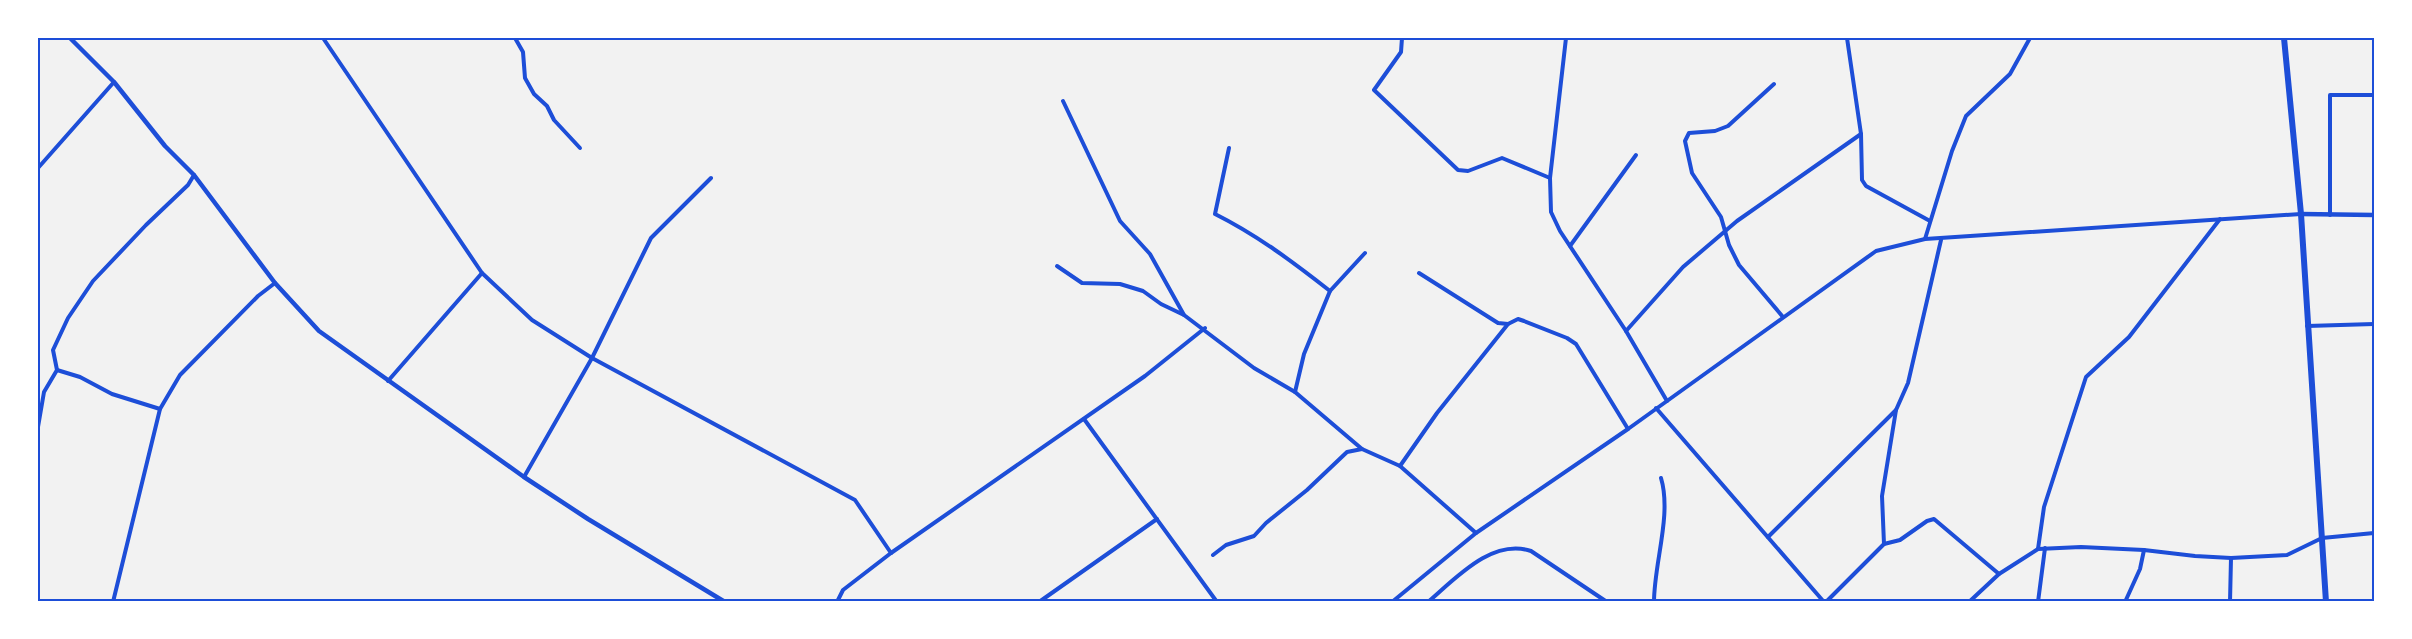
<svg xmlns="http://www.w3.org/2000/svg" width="2412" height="639" font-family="'Roboto Condensed',sans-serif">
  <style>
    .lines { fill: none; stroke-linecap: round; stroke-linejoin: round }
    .minor { stroke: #1d4ed8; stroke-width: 4 }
    .tertiary { stroke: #1d4ed8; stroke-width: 4.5 }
    .trunk { stroke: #1d4ed8; stroke-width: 6 }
    .neatline { fill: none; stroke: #1d4ed8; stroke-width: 2 }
  </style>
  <rect width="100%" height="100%" fill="#f2f2f2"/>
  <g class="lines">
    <g class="minor">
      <path d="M323 38 482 273 532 320 592 358 855 500 891 553"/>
      <path d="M515 38 523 52 525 78 534 94 547 106 554 120 580 148"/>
      <path d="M1402 38 1401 52 1374 90 1458 170 1468 171 1502 158 1550 178"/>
      <path d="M1566 38 1550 178 1551 212 1560 231 1626 331 1667 401"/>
      <path d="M1847 38 1861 134 1862 180 1866 186 1930 221"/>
      <path d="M1774 84 1728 126 1715 131 1689 133 1685 141 1692 173 1721 217 1729 245 1739 265 1783 317"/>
      <path d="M1063 101 1120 221 1150 254 1184 315 1254 368 1295 392 1362 449 1400 466 1476 533"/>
      <path d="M1229 148 1215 214C1257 235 1293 262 1330 291"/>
      <path d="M38 168 114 82"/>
      <path d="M2330 215V95H2374"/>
      <path d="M1925 239 1952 151 1966 116 2010 74 2030 38"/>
      <path d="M1570 246 1636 155"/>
      <path d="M1057 266 1082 283 1120 284 1143 291 1161 304 1184 315"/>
      <path d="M1419 273 1498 323 1508 324 1518 319 1524 321 1567 338 1576 344 1628 429"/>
      <path d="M2307 326 2374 324"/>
      <path d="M1626 331 1683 267 1737 221 1861 134"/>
      <path d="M57 370 80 377 112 394 160 409"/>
      <path d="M388 381 482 273"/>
      <path d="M1295 392 1304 354 1330 291 1365 253"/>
      <path d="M1656 408 1824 602"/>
      <path d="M1084 419 1217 602"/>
      <path d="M38 427 44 392 57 370 53 350 68 318 93 281 146 225 188 185 194 175"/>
      <path d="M1400 466 1437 413 1508 324"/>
      <path d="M524 477 592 358 651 238 711 178"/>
      <path d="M1768 537 1896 410 1908 383 1941 240"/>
      <path d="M1884 544 1900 540 1927 521 1934 519 1999 574"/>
      <path d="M2038 549 2044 507 2086 377 2129 337 2220 219"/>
      <path d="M1213 555 1226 545 1254 536 1266 523 1307 490 1347 452 1362 449"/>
      <path d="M113 602 160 409 180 375 258 296 275 283"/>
      <path d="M837 602 843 590 891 553 1145 376 1205 328"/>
      <path d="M1039 602 1157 519"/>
      <path d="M1392 602 1476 533 1628 429 1876 251 1925 239 2301 214"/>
      <path d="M1428 602C1456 578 1492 538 1531 551L1607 602"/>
      <path d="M1654 602C1654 563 1672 515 1661 478"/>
      <path d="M1826 602 1884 544 1882 496 1896 410"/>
      <path d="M1969 602 1999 574 2038 549 2081 547 2144 550 2195 556 2231 558 2287 555 2322 538 2374 533"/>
      <path d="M2038 602 2045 548"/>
      <path d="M2125 602 2140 569 2144 550"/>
      <path d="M2230 602 2231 558"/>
    </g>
    <g class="tertiary">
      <path d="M70 38 114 82 165 146 194 175 275 283 319 331 524 477 588 519 725 602"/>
      <path d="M2301 214 2374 215"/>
    </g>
    <path class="trunk" d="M2284 38 2301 214 2326 602"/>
  </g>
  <rect width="2412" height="639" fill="none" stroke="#ffffff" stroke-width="78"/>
  <rect x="39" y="39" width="2334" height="561" class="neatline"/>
</svg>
